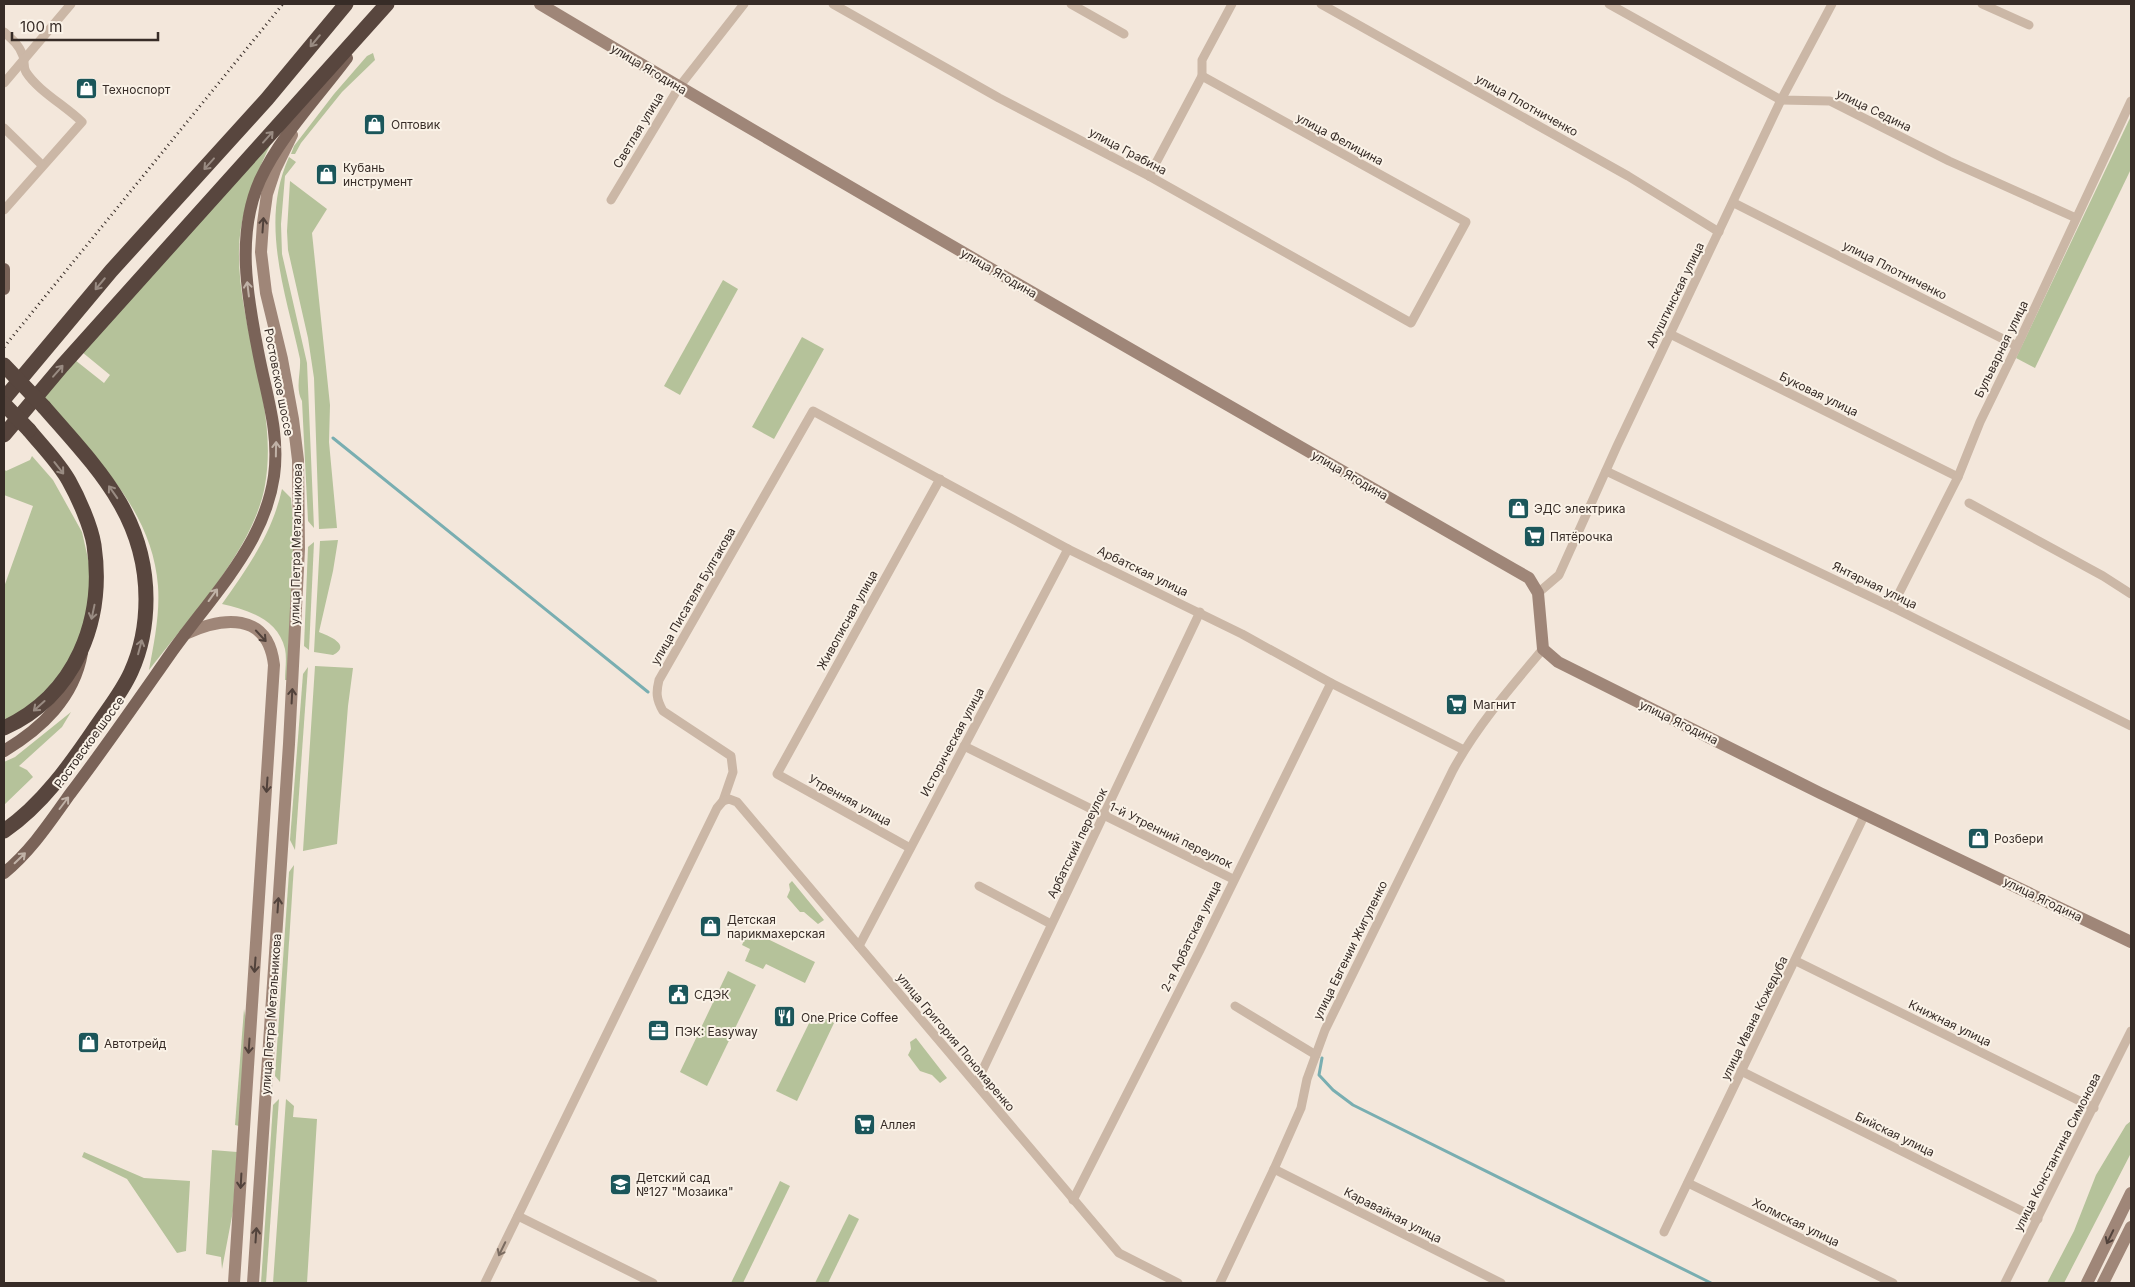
<svg xmlns="http://www.w3.org/2000/svg" width="2135" height="1287" font-family="Inter,sans-serif">
  <style>
    .green { fill: #b5c29a }
    .lines { fill: none; stroke-linecap: round; stroke-linejoin: round }
    .stream { stroke: #79aeb1; stroke-width: 3 }
    .street { stroke: #cbb7a6; stroke-width: 9 }
    .secondary { stroke: #9f8678; stroke-width: 12 }
    .primary { stroke: #7a6358; stroke-width: 12 }
    .highway { stroke: #58463e; stroke-width: 15 }
    .rail { stroke: #372c27; stroke-width: 3; stroke-dasharray: 1 4; stroke-linecap: butt }
    .highway-bridge { stroke: #58463e; stroke-width: 15 }
    .oneway { stroke: #998b82 }
    .oneway2 { stroke: #51423b }
    .oneway3 { stroke: #c0b2a7 }
    .oneway4 { stroke: #7a6b60 }
    .labels { text-anchor: middle; dominant-baseline: central; stroke-width: 4; stroke-linejoin: round; paint-order: stroke }
    .street-label { font-size: 12px; fill: #372c27; stroke: #faf2e7 }
    .poi-label { font-size: 12px; fill: #372c27; stroke: #faf2e7; text-anchor: start }
  </style>
  <rect width="100%" height="100%" fill="#f3e7db"/>
  <g class="green">
    <path d="M373 53 375 60 342 92 301 143 295 154H291L294 146 334 94 367 56Z"/>
    <path d="M2131 116V169L2035 368 2016 358Z"/>
    <path d="M272 141C256 175 240 210 239 249 237 328 279 405 265 485 254 549 188 619 149 670 154 643 160 614 158 586 152 507 91 453 41 398L75 360 104 383 110 375 82 352Z"/>
    <path d="M289 157 296 162 285 176 281 224 282 254 307 363 314 528 308 521 302 401C295 388 301 373 300 359 286 293 259 223 289 157Z"/>
    <path d="M290 181 327 209 312 233 330 405 329 442 337 528 319 529 314 378 308 338 288 250 287 231Z"/>
    <path d="M723 280 738 289 680 395 664 386Z"/>
    <path d="M802 337 824 349 774 439 752 427Z"/>
    <path d="M32 456 53 480 82 532 89 563 91 584 86 628 56 688 4 726V587L33 506 4 495V469L6 471 30 460Z"/>
    <path d="M282 489 291 498 294 532 287 680H285C285 670 287 659 285 649 278 619 248 610 222 604 248 567 272 534 282 489Z"/>
    <path d="M338 540 333 571 319 632C327 635 353 645 333 655L314 652 320 541Z"/>
    <path d="M314 542 309 650 304 646 308 547Z"/>
    <path d="M315 666 353 668 348 706 337 844 303 851Z"/>
    <path d="M308 667 295 850 290 840 303 674Z"/>
    <path d="M71 712 62 727 19 766 27 770 33 777 4 805V762L15 757Z"/>
    <path d="M294 865 280 1082 275 1076 289 872Z"/>
    <path d="M792 881 824 920 818 924 804 912H800L787 897 790 890 789 884Z"/>
    <path d="M749 930 815 962 805 983 766 964 763 969 745 961 750 949 742 945Z"/>
    <path d="M728 971 756 985 707 1086 680 1072Z"/>
    <path d="M244 1009 247 1027 239 1126 235 1125Z"/>
    <path d="M814 1013 834 1023 797 1101 776 1091Z"/>
    <path d="M916 1038 947 1078 940 1083 932 1075 920 1071 908 1055 911 1049 910 1042Z"/>
    <path d="M279 1099 266 1283H261L273 1105Z"/>
    <path d="M286 1099 294 1106 293 1117 317 1119 307 1283H273Z"/>
    <path d="M2131 1121V1153L2064 1283H2047L2074 1231 2096 1175 2126 1125Z"/>
    <path d="M212 1150 237 1152 233 1211 222 1269 221 1257 206 1254Z"/>
    <path d="M84 1152 144 1178 190 1181 186 1251 177 1253 127 1179 82 1157Z"/>
    <path d="M780 1181 790 1186 743 1283H731Z"/>
    <path d="M849 1214 859 1219 828 1283H815Z"/>
  </g>
  <g class="lines">
    <g class="stream">
      <path d="M333 438 648 692"/>
      <path d="M1322 1058 1319 1075 1333 1090 1353 1105 1711 1283"/>
    </g>
    <g class="street">
      <path d="M833 4 999 98 1149 176 1411 323 1466 222 1202 76"/>
      <path d="M1071 4 1124 34"/>
      <path d="M1321 4 1628 176 1719 232"/>
      <path d="M1609 4 1781 100 1830 101 1949 161 2076 218"/>
      <path d="M1982 4 2029 25"/>
      <path d="M4 32C12 39 20 46 23 56 25 61 23 67 26 72 38 91 66 106 82 122L4 210"/>
      <path d="M4 83 71 4"/>
      <path d="M4 128 42 165"/>
      <path d="M1149 176 1202 76V60L1232 4"/>
      <path d="M611 200 679 87 744 4"/>
      <path d="M1734 203 2017 346"/>
      <path d="M1670 334 1958 477"/>
      <path d="M1606 471 1892 607 2131 726"/>
      <path d="M1969 503 2103 576 2131 594"/>
      <path d="M1538 593 1559 575 1617 446 1781 100 1832 4"/>
      <path d="M1892 607 1958 477 1980 422 2017 346 2131 101"/>
      <path d="M964 746 1233 879"/>
      <path d="M723 801 733 772 731 756 663 711C656 699 656 692 659 680L813 411 1068 549 1242 634 1331 683 1464 750"/>
      <path d="M910 848 777 774 940 479"/>
      <path d="M979 886 1051 924"/>
      <path d="M859 946 1068 549"/>
      <path d="M1796 961 2094 1108"/>
      <path d="M1235 1006 1316 1055"/>
      <path d="M1741 1071 2038 1219"/>
      <path d="M976 1084 1200 612"/>
      <path d="M1274 1169 1501 1283"/>
      <path d="M1688 1183 1893 1283"/>
      <path d="M1073 1200 1200 950 1331 683"/>
      <path d="M518 1216 653 1283"/>
      <path d="M1664 1232 1865 814"/>
      <path d="M485 1283 717 808 723 801 729 799 737 802 1119 1253 1178 1283"/>
      <path d="M1220 1283 1274 1169 1301 1108 1307 1079 1325 1030 1453 770C1477 726 1510 688 1543 649"/>
      <path d="M2005 1283 2131 1031"/>
    </g>
    <g class="secondary">
      <path d="M540 4C867 199 1198 388 1529 578L1538 593 1543 649 1558 662 1820 793 2131 942"/>
      <path d="M185 634C222 617 268 611 274 665L234 1283"/>
      <path d="M253 1283 289 744 299 549 298 460 293 419 282 359 266 293 261 252 263 223 267 194 275 170 292 135"/>
      <path d="M2087 1283 2131 1193"/>
      <path d="M2103 1283 2131 1227"/>
    </g>
    <g class="primary">
      <path d="M4 269V289"/>
      <path d="M4 751C42 728 74 698 82 653"/>
      <path d="M4 873C31 851 50 822 70 794 105 748 138 700 171 653 198 615 231 579 253 538 263 519 271 497 274 476 280 432 266 394 258 351 247 295 236 234 260 180 281 135 318 97 347 58"/>
    </g>
    <g class="highway">
      <path d="M4 399 111 271 267 99 346 4"/>
      <path d="M4 435 62 366 387 4"/>
      <path d="M4 728C76 695 105 620 94 545 91 526 78 497 69 481 59 463 42 446 29 430"/>
      <path d="M4 831C42 805 71 764 96 727 108 709 122 692 131 672 141 650 146 624 146 599 146 515 96 467 44 407"/>
    </g>
    <path class="rail" d="M4 347 283 4"/>
    <g class="highway-bridge">
      <path d="M4 365 44 407"/>
      <path d="M4 404 29 430"/>
    </g>
  </g>
  <defs><path id="oneway-shaft" d="M-6 0H5M1.5-3L5.5 0L1.5 3" fill="none" stroke-width="1.6" stroke-linecap="round" stroke-linejoin="round" transform="scale(1.25)"/></defs>
  <g class="oneway">
    <use href="#oneway-shaft" transform="translate(315 41) rotate(130)"/>
    <use href="#oneway-shaft" transform="translate(268 137) rotate(-48)"/>
    <use href="#oneway-shaft" transform="translate(209 164) rotate(132)"/>
    <use href="#oneway-shaft" transform="translate(100 284) rotate(130)"/>
    <use href="#oneway-shaft" transform="translate(58 371) rotate(-49)"/>
    <use href="#oneway-shaft" transform="translate(59 468) rotate(52)"/>
    <use href="#oneway-shaft" transform="translate(113 492) rotate(-125)"/>
    <use href="#oneway-shaft" transform="translate(93 612) rotate(102)"/>
    <use href="#oneway-shaft" transform="translate(140 647) rotate(-75)"/>
    <use href="#oneway-shaft" transform="translate(39 706) rotate(138)"/>
  </g>
  <g class="oneway2">
    <use href="#oneway-shaft" transform="translate(263 225) rotate(-86)"/>
    <use href="#oneway-shaft" transform="translate(261 636) rotate(47)"/>
    <use href="#oneway-shaft" transform="translate(292 696) rotate(-87)"/>
    <use href="#oneway-shaft" transform="translate(267 785) rotate(94)"/>
    <use href="#oneway-shaft" transform="translate(278 905) rotate(-86)"/>
    <use href="#oneway-shaft" transform="translate(255 965) rotate(94)"/>
    <use href="#oneway-shaft" transform="translate(249 1046) rotate(94)"/>
    <use href="#oneway-shaft" transform="translate(241 1181) rotate(93)"/>
    <use href="#oneway-shaft" transform="translate(256 1235) rotate(-86)"/>
    <use href="#oneway-shaft" transform="translate(2110 1237) rotate(116)"/>
  </g>
  <g class="oneway3">
    <use href="#oneway-shaft" transform="translate(248 289) rotate(-97)"/>
    <use href="#oneway-shaft" transform="translate(276 449) rotate(-89)"/>
    <use href="#oneway-shaft" transform="translate(213 595) rotate(-54)"/>
    <use href="#oneway-shaft" transform="translate(64 803) rotate(-53)"/>
    <use href="#oneway-shaft" transform="translate(20 858) rotate(-44)"/>
  </g>
  <use class="oneway4" href="#oneway-shaft" transform="translate(502 1249) rotate(116)"/>
  <defs>
    <symbol id="shop-square" viewBox="-11 -11 22 22"><rect x="-9" y="-9" width="18" height="18" rx="4" fill="#1b565a" stroke="#faf2e7"/><path d="M-5-2.5h2.3a2.7 3.5 0 0 1 5.4 0H5L5.5 6h-11ZM-1.5-2.5h3a1.5 2.3 0 0 0-3 0Z" fill="#fff"/></symbol>
    <symbol id="supermarket-square" viewBox="-11 -11 22 22"><rect x="-9" y="-9" width="18" height="18" rx="4" fill="#1b565a" stroke="#faf2e7"/><path d="M-6-5.5h2.5l.6 2H6L4.5 2H-2.5L-4.4-4H-6ZM-1.5 3.2a1.3 1.3 0 1 0 .1 0ZM3 3.2a1.3 1.3 0 1 0 .1 0Z" fill="#fff"/></symbol>
    <symbol id="civic-square" viewBox="-11 -11 22 22"><rect x="-9" y="-9" width="18" height="18" rx="4" fill="#1b565a" stroke="#faf2e7"/><path d="M-.6-6.5H3V-4.5H.6V-3L4-1V1h2V6H-6V1h2V-1L-.6-3ZM-1.2 2.5V6h2.4V2.5Z" fill="#fff"/></symbol>
    <symbol id="restaurant-square" viewBox="-11 -11 22 22"><rect x="-9" y="-9" width="18" height="18" rx="4" fill="#1b565a" stroke="#faf2e7"/><path d="M-5-6h1v4h1v-4h1v4h1v-4h1v5L-1.5 .5V6h-2V.5L-5-1ZM5-6V6H3V1.5H1.5Q1.5-4 5-6Z" fill="#fff"/></symbol>
    <symbol id="office-square" viewBox="-11 -11 22 22"><rect x="-9" y="-9" width="18" height="18" rx="4" fill="#1b565a" stroke="#faf2e7"/><path d="M-6-3h4V-5.5h4V-3h4V5H-6ZM-1-4.5V-3h2v-1.5ZM-6 0V1H6V0Z" fill="#fff"/></symbol>
    <symbol id="school-square" viewBox="-11 -11 22 22"><rect x="-9" y="-9" width="18" height="18" rx="4" fill="#1b565a" stroke="#faf2e7"/><path d="M0-5L7-2L0 1L-7-2ZM-4 1L0 2.5L4 1V4Q0 6-4 4Z" fill="#fff"/></symbol>
  </defs>
  <g fill-rule="evenodd">
    <use href="#shop-square" x="74" y="76" width="25" height="25"/>
    <use href="#shop-square" x="362" y="112" width="25" height="25"/>
    <use href="#shop-square" x="314" y="162" width="25" height="25"/>
    <use href="#shop-square" x="1506" y="496" width="25" height="25"/>
    <use href="#supermarket-square" x="1522" y="524" width="25" height="25"/>
    <use href="#supermarket-square" x="1444" y="692" width="25" height="25"/>
    <use href="#shop-square" x="1966" y="826" width="25" height="25"/>
    <use href="#shop-square" x="698" y="914" width="25" height="25"/>
    <use href="#civic-square" x="666" y="982" width="25" height="25"/>
    <use href="#restaurant-square" x="772" y="1004" width="25" height="25"/>
    <use href="#office-square" x="646" y="1018" width="25" height="25"/>
    <use href="#shop-square" x="76" y="1030" width="25" height="25"/>
    <use href="#supermarket-square" x="852" y="1112" width="25" height="25"/>
    <use href="#school-square" x="608" y="1172" width="25" height="25"/>
  </g>
  <g class="labels">
    <g class="street-label">
      <text transform="translate(649 69) rotate(31)">улица Ягодина</text>
      <text transform="translate(1527 105) rotate(29)">улица Плотниченко</text>
      <text transform="translate(1874 110) rotate(26)">улица Седина</text>
      <text transform="translate(638 130) rotate(-59)">Светлая улица</text>
      <text transform="translate(1340 139) rotate(28)">улица Фелицина</text>
      <text transform="translate(1128 151) rotate(28)">улица Грабина</text>
      <text transform="translate(1895 270) rotate(27)">улица Плотниченко</text>
      <text transform="translate(999 273) rotate(30)">улица Ягодина</text>
      <text transform="translate(1675 295) rotate(-64)">Алуштинская улица</text>
      <text transform="translate(2001 349) rotate(-64)">Бульварная улица</text>
      <text transform="translate(279 382) rotate(79)">Ростовское шоссе</text>
      <text transform="translate(1819 394) rotate(26)">Буковая улица</text>
      <text transform="translate(1350 475) rotate(30)">улица Ягодина</text>
      <text transform="translate(296 544) rotate(-89)">улица Петра Метальникова</text>
      <text transform="translate(1143 571) rotate(26)">Арбатская улица</text>
      <text transform="translate(1875 585) rotate(26)">Янтарная улица</text>
      <text transform="translate(693 596) rotate(-60)">улица Писателя Булгакова</text>
      <text transform="translate(847 620) rotate(-61)">Живописная улица</text>
      <text transform="translate(1679 722) rotate(26)">улица Ягодина</text>
      <text transform="translate(89 742) rotate(-54)">Ростовское шоссе</text>
      <text transform="translate(952 742) rotate(-62)">Историческая улица</text>
      <text transform="translate(850 800) rotate(29)">Утренняя улица</text>
      <text transform="translate(1171 835) rotate(26)">1-й Утренний переулок</text>
      <text transform="translate(1077 843) rotate(-64)">Арбатский переулок</text>
      <text transform="translate(2043 899) rotate(26)">улица Ягодина</text>
      <text transform="translate(1191 936) rotate(-64)">2-я Арбатская улица</text>
      <text transform="translate(1350 950) rotate(-64)">улица Евгении Жигуленко</text>
      <text transform="translate(271 1014) rotate(-86)">улица Петра Метальникова</text>
      <text transform="translate(1754 1018) rotate(-64)">улица Ивана Кожедуба</text>
      <text transform="translate(1950 1023) rotate(26)">Книжная улица</text>
      <text transform="translate(956 1042) rotate(50)">улица Григория Пономаренко</text>
      <text transform="translate(1895 1134) rotate(26)">Бийская улица</text>
      <text transform="translate(2057 1152) rotate(-63)">улица Константина Симонова</text>
      <text transform="translate(1393 1215) rotate(27)">Каравайная улица</text>
      <text transform="translate(1796 1222) rotate(26)">Холмская улица</text>
    </g>
    <g class="poi-label">
      <text x="102" y="89">Техноспорт</text>
      <text x="391" y="124">Оптовик</text>
      <text x="343" y="167">Кубань<tspan x="343" dy="14">инструмент</tspan></text>
      <text x="1534" y="508">ЭДС электрика</text>
      <text x="1550" y="536">Пятёрочка</text>
      <text x="1473" y="704">Магнит</text>
      <text x="1994" y="838">Розбери</text>
      <text x="727" y="919">Детская<tspan x="727" dy="14">парикмахерская</tspan></text>
      <text x="694" y="994">СДЭК</text>
      <text x="801" y="1017">One Price Coffee</text>
      <text x="675" y="1031">ПЭК: Easyway</text>
      <text x="104" y="1043">Автотрейд</text>
      <text x="880" y="1124">Аллея</text>
      <text x="636" y="1177">Детский сад<tspan x="636" dy="14">№127 "Мозаика"</tspan></text>
    </g>
  </g>
  <rect width="2135" height="1287" fill="none" stroke="#372c27" stroke-width="10"/>
  <path d="M12 32v8h146v-8" fill="none" stroke="#372c27" stroke-width="2.5"/>
  <text x="20" y="32" font-size="15" fill="#372c27" stroke="#faf2e7" stroke-width="4" paint-order="stroke">100 m</text>
</svg>
